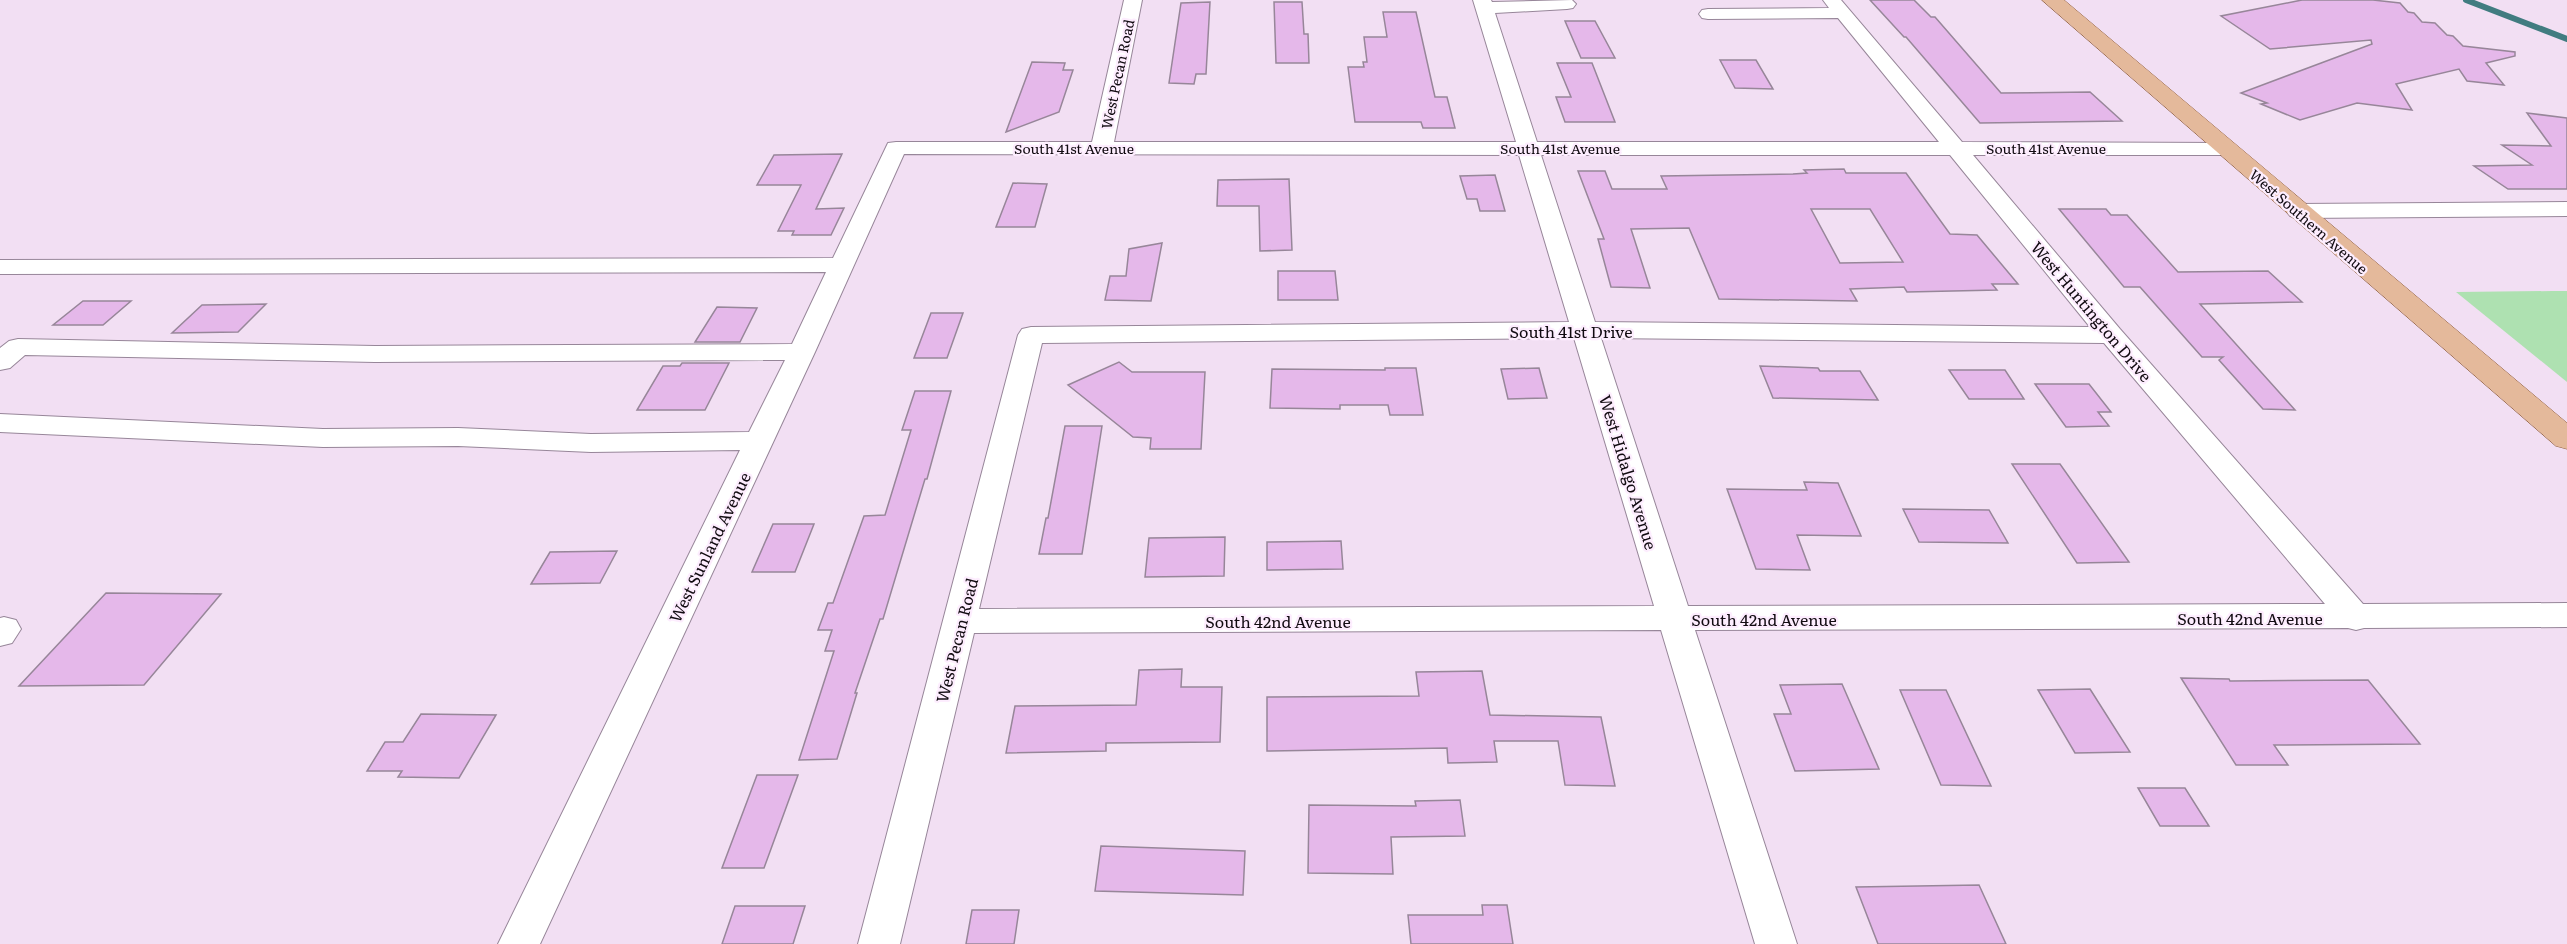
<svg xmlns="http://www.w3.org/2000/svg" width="2567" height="944" font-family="Literata,serif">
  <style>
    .green { fill: #aee1b1 }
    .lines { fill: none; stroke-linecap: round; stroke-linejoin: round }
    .stream { stroke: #417c80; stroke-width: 6 }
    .building { fill: #e5b8ea; stroke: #978699; stroke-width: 1.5; fill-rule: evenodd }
    .minor-casing { stroke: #978699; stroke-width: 2 }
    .major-casing { stroke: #8e5e40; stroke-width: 1 }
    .minor { fill: #fff; fill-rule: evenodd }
    .major { fill: #e4b99b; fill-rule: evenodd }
    .labels { text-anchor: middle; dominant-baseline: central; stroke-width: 4.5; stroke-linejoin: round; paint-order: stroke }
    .far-street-label { font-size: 14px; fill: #110b11; stroke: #fdedfe }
    .street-label { font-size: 16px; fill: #110b11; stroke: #fdedfe }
  </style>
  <rect width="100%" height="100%" fill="#f2dff3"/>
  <path class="green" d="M2567 291V382L2456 292 2552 291Z"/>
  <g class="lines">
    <path class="stream" d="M2466 0 2567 39"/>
  </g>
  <g class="building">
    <path d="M1870 0H1914L1931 17H1935L2001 93 2090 92 2122 121 1980 123 1906 37H1904Z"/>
    <path d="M2302 0H2373L2400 3 2408 12 2414 13 2422 22 2435 23 2447 35 2453 36 2463 46 2515 52V56L2486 63 2504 85 2467 81 2459 69 2396 84 2412 110 2357 103 2300 120 2261 104 2267 103 2241 93 2372 44 2371 40 2270 49 2221 16Z"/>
    <path d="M1210 2 1206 74H1196L1194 84 1169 83 1181 3Z"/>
    <path d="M1274 2H1302L1304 34H1308L1309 63H1276Z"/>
    <path d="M1383 12H1416L1435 97H1447L1455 128H1423L1421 122H1355L1348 67H1364L1363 62H1367L1364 37H1387Z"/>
    <path d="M1565 21H1595L1615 58H1581Z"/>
    <path d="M1720 60H1756L1773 89 1735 88Z"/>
    <path d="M1032 62 1065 63 1063 70H1073L1059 112 1006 132Z"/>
    <path d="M1557 63H1592L1615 122H1565L1556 97H1571Z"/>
    <path d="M2527 113 2567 118V189H2508L2474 166 2532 165 2502 145 2551 146Z"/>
    <path d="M842 154 816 209 844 208 831 235H792L794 231H778L801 185H757L774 155Z"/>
    <path d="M1844 169 1846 173H1906L1950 234 1977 235 2018 284H1992L1997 290 1907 292 1904 287 1850 289 1857 301 1719 299 1689 228 1631 229 1650 288 1611 287 1598 239H1604L1578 171H1605L1612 189H1667L1661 176 1793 174 1807 173 1804 170ZM1811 209H1870L1903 262 1840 263Z"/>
    <path d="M1495 175 1505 211H1480L1477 199H1467L1460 176Z"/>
    <path d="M1289 179 1292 250 1260 251 1259 206H1217L1218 180Z"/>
    <path d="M1013 183 1047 184 1035 227H996Z"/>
    <path d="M2059 209H2106L2111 215H2127L2178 272 2268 271 2302 302 2200 304 2295 410 2263 409 2219 360 2223 357H2202L2140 287H2124Z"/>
    <path d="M1162 243 1151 301 1105 300 1110 276H1126L1129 249Z"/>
    <path d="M1278 271H1335L1338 300H1278Z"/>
    <path d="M83 301H131L103 325H53Z"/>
    <path d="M266 304 238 332 172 333 202 305Z"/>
    <path d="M717 307 757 308 740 342H695Z"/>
    <path d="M931 313H963L947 358H914Z"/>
    <path d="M1119 362 1132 372H1205L1201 449H1150L1151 438 1133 437 1068 385Z"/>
    <path d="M682 363H729L705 410H637L663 366H680Z"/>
    <path d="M1760 366 1818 368 1820 371H1860L1878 400 1773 398Z"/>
    <path d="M1385 368H1416L1423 415H1390L1388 405H1340V409L1270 408 1272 369 1385 370Z"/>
    <path d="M1539 368 1547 398 1508 399 1501 369Z"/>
    <path d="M1949 370H2005L2024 399H1969Z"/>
    <path d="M2035 384H2089L2111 412H2098L2109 426 2066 427Z"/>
    <path d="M915 391H951L927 479H925L883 619H880L855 693H857L837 759 799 760 834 651H825L832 630H818L828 603H833L864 516 885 515 911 430H902Z"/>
    <path d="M1065 426H1102L1082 554H1039L1046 518H1048Z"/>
    <path d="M2012 464H2060L2129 562 2077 563Z"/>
    <path d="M1804 482 1838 483 1861 536 1797 535 1810 570 1756 569 1727 489 1807 490Z"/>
    <path d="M1903 509 1989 510 2008 543 1919 542Z"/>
    <path d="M773 524H814L795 572H752Z"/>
    <path d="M1225 537 1224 576 1145 577 1149 538Z"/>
    <path d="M1341 541 1343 569 1267 570V542Z"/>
    <path d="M617 551 600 583 531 584 550 552Z"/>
    <path d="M106 593 221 594 144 685 19 686Z"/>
    <path d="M1182 669 1181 687H1222L1220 742 1106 743V751L1006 753 1015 706 1136 705 1139 670Z"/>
    <path d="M1482 671 1490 715 1601 717 1615 786 1565 785 1558 741H1494L1497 762 1448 763 1447 748 1267 751V697L1419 696 1416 672Z"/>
    <path d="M2181 678 2229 679 2230 681 2368 680 2420 744 2274 745 2288 765H2236Z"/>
    <path d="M1842 684 1879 769 1795 771 1774 714H1791L1780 685Z"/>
    <path d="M2090 689 2130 752 2075 753 2038 690Z"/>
    <path d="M1900 690H1946L1991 786 1941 785Z"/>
    <path d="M421 714 496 715 459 778 398 777 402 771H367L385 742H403Z"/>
    <path d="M757 775H798L764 868H722Z"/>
    <path d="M2138 788H2185L2209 826H2160Z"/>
    <path d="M1460 800 1465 836 1391 837 1393 874 1308 873 1309 805 1416 806 1415 801Z"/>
    <path d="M1101 846 1245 851 1243 895 1095 891Z"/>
    <path d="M1979 885 2006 944H1878L1856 887Z"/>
    <path d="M1482 905H1507L1513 944H1411L1408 915H1483Z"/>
    <path d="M735 906H805L793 944H722Z"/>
    <path d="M972 910H1019L1014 944H966Z"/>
  </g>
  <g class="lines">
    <defs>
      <g id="minor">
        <path d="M1124 0H1142L1114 142H1516L1473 0H1491L1492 2 1572 0 1576 4 1573 8 1567 9 1495 13 1537 142H1939L1838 18 1708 19 1702 18 1699 14 1702 10 1708 9 1829 8 1823 0H1841L1962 142 2225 143 2233 144 2236 149 2233 154 2225 155H1973L2120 329 2363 604 2567 603V627L2364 628 2356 630 2348 628 1695 630 1797 944H1755L1661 630 974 633 900 944H858L1018 335 1022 329 1031 327 1569 322 1519 155 904 154 815 352 540 944H498L740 450 591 452 458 446 323 447 0 432V414L323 429 458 428 591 434 749 432 785 360 375 362 25 355 10 368 0 370V348L9 341 18 339 375 346 792 344 826 272 0 274V260L833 258 888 143 896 142H1092ZM1541 155H1950L2090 327 1595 322ZM1574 338 1654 606 979 609 1042 343ZM1601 338 2104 343 2325 604 1688 606Z"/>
        <path d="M2567 202V216L2298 218 2290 216 2286 211 2290 206 2298 204Z"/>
        <path d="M4 617 16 620 21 629 12 643 0 646V618Z"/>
      </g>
      <path id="major" d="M2042 0H2064L2567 423V449L2556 446Z"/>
    </defs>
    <use href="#minor" class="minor-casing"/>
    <use href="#major" class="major-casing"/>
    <use href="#minor" class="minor"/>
    <use href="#major" class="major"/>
  </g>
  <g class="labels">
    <g class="far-street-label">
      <text transform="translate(1117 74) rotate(-78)">West Pecan Road</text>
      <text x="1074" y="148">South 41st Avenue</text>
      <text x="1560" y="148">South 41st Avenue</text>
      <text x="2046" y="148">South 41st Avenue</text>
      <text transform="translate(2309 221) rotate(41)">West Southern Avenue</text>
    </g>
    <g class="street-label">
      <text transform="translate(2092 311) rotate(50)">West Huntington Drive</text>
      <text x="1571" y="331">South 41st Drive</text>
      <text transform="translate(1629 472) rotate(73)">West Hidalgo Avenue</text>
      <text transform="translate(709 547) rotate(-64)">West Sunland Avenue</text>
      <text x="2250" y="618">South 42nd Avenue</text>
      <text x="1764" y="619">South 42nd Avenue</text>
      <text x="1278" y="621">South 42nd Avenue</text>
      <text transform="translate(956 640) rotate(-76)">West Pecan Road</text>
    </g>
  </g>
</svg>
